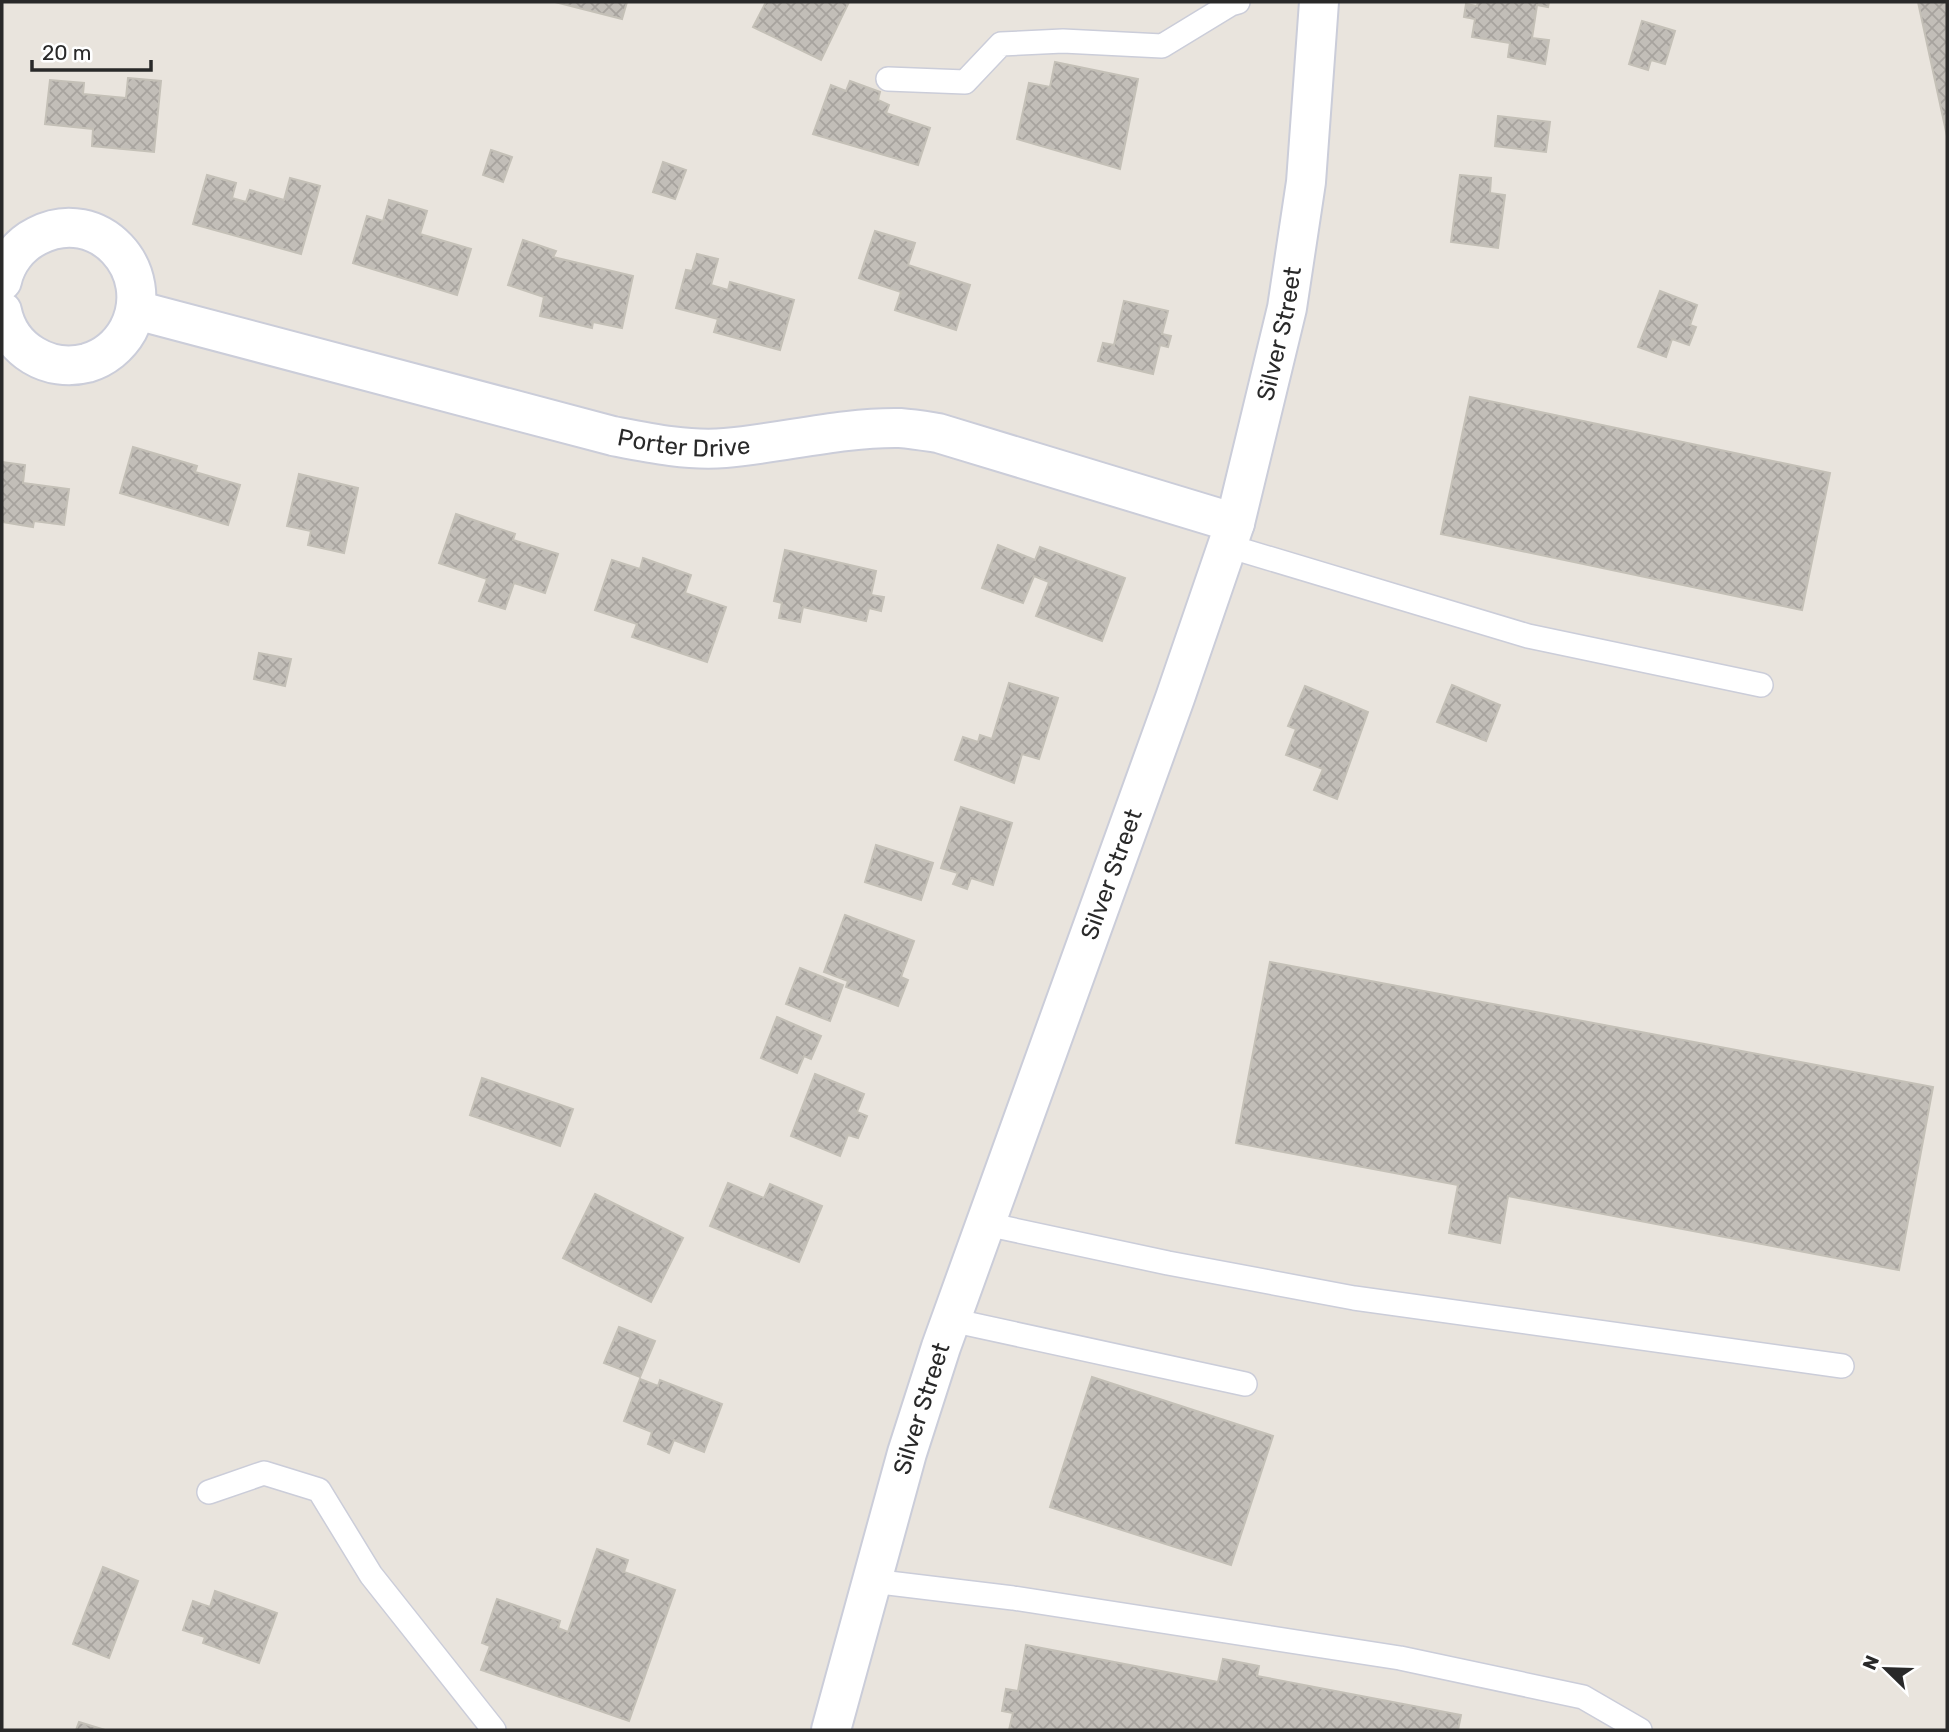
<svg xmlns="http://www.w3.org/2000/svg" width="1949" height="1732" font-family="Rubik,sans-serif">
  <style>
    .building { fill: url(#building-cross-hatch); stroke: #c4c0b7; stroke-width: 2 }
    .lines { fill: none; stroke-linecap: round; stroke-linejoin: round }
    .service-casing { stroke: #cbcdd9; stroke-width: 26 }
    .minor-casing { stroke: #cbcdd9; stroke-width: 42 }
    .tertiary-casing { stroke: #cbcdd9; stroke-width: 42 }
    .service { stroke: #fff; stroke-width: 23 }
    .minor { stroke: #fff; stroke-width: 38 }
    .tertiary { stroke: #fff; stroke-width: 38 }
    .labels { text-anchor: middle; dominant-baseline: central; stroke-width: 6; stroke-linejoin: round; paint-order: stroke }
    .street-label { font-size: 24px; fill: #292929; stroke: #fff }
  </style>
  <defs>
    <pattern id="building-cross-hatch" width="8" height="8" patternUnits="userSpaceOnUse" patternTransform="scale(1.75)"><rect width="8" height="8" fill="#c2beb8"/><path d="M0 0l8 8M0 8l8-8" fill="none" stroke="#a7a39e"/></pattern>
  </defs>
  <rect width="100%" height="100%" fill="#e9e4dd"/>
  <g class="building">
    <path d="M555 2H627L622 19Z"/>
    <path d="M766 2H849L821 60 753 27Z"/>
    <path d="M1478 2H1549L1548 7 1537 5 1532 38 1549 40 1545 64 1508 57 1510 43 1472 37 1475 19 1464 17 1466 4 1477 6Z"/>
    <path d="M1918 2H1947V136Z"/>
    <path d="M1642 21 1675 31 1665 64 1651 60 1648 70 1629 64Z"/>
    <path d="M1055 62 1138 79 1120 169 1017 139 1029 83 1050 87Z"/>
    <path d="M128 78 161 81 154 152 92 146 93 129 45 124 50 80 84 83 83 94 126 98Z"/>
    <path d="M850 81 880 92 878 100 889 105 886 113 930 128 918 165 813 134 831 85 846 91Z"/>
    <path d="M1498 116 1550 122 1546 152 1495 146Z"/>
    <path d="M491 150 512 157 503 182 483 175Z"/>
    <path d="M663 162 686 170 675 199 653 192Z"/>
    <path d="M207 175 236 183 232 198 246 202 250 190 284 200 290 178 320 186 301 254 193 224Z"/>
    <path d="M1460 175 1491 178 1490 193 1505 195 1498 248 1451 242Z"/>
    <path d="M389 200 427 211 420 234 471 249 457 295 353 263 367 216 383 221Z"/>
    <path d="M875 231 915 243 908 265 970 285 956 330 895 310 901 292 859 278Z"/>
    <path d="M523 240 556 251 553 257 633 276 622 328 593 322 592 328 540 316 544 297 508 285Z"/>
    <path d="M697 254 718 259 711 285 728 290 730 282 794 300 780 350 714 332 718 319 676 308 686 270 692 271Z"/>
    <path d="M1660 291 1697 305 1690 325 1696 327 1689 345 1672 339 1666 357 1638 347Z"/>
    <path d="M1124 301 1168 311 1162 334 1171 336 1168 347 1160 345 1153 374 1098 361 1103 343 1114 345Z"/>
    <path d="M1470 397 1830 473 1802 610 1441 534Z"/>
    <path d="M133 447 197 466 195 472 240 485 228 525 120 493Z"/>
    <path d="M2 462 25 465 23 483 69 489 64 525 34 521 33 527 2 522Z"/>
    <path d="M299 474 358 488 344 553 308 545 311 531 287 526Z"/>
    <path d="M456 514 515 534 513 540 558 554 545 593 514 583 505 609 479 601 487 579 439 563Z"/>
    <path d="M998 545 1035 560 1040 547 1125 578 1102 641 1036 616 1049 582 1034 576 1023 603 982 588Z"/>
    <path d="M785 550 876 571 871 595 884 597 881 611 869 608 866 621 803 607 800 622 779 618 782 603 774 601Z"/>
    <path d="M643 558 691 575 685 593 726 607 707 662 632 637 637 624 595 610 612 560 640 569Z"/>
    <path d="M259 653 291 659 285 686 254 679Z"/>
    <path d="M1009 683 1058 698 1039 759 1022 754 1014 783 955 760 963 737 978 742 980 735 992 739Z"/>
    <path d="M1452 685 1500 705 1486 741 1437 722Z"/>
    <path d="M1305 686 1368 712 1337 799 1314 790 1323 769 1286 755 1296 729 1288 726Z"/>
    <path d="M961 807 1012 823 993 885 971 878 967 889 953 884 958 873 941 868Z"/>
    <path d="M876 845 933 863 921 900 865 882Z"/>
    <path d="M845 915 914 941 901 977 908 980 898 1006 846 987 848 981 824 972Z"/>
    <path d="M1270 962 1933 1087 1899 1270 1508 1196 1500 1243 1449 1233 1458 1185 1236 1143Z"/>
    <path d="M800 968 843 985 830 1021 786 1004Z"/>
    <path d="M777 1017 821 1036 811 1059 804 1056 797 1073 761 1058Z"/>
    <path d="M815 1074 864 1094 857 1112 867 1116 858 1138 848 1135 840 1156 791 1136Z"/>
    <path d="M482 1078 573 1109 560 1146 470 1115Z"/>
    <path d="M728 1183 764 1198 770 1184 822 1206 799 1262 710 1226Z"/>
    <path d="M595 1194 683 1238 651 1302 563 1258Z"/>
    <path d="M619 1327 655 1341 640 1377 604 1363Z"/>
    <path d="M1092 1377 1273 1436 1231 1565 1050 1507Z"/>
    <path d="M640 1379 658 1386 660 1380 722 1404 704 1452 674 1440 669 1453 648 1444 652 1432 624 1421Z"/>
    <path d="M597 1549 628 1560 624 1572 675 1590 629 1721 481 1670 490 1646 482 1643 497 1599 560 1621 558 1628 568 1632Z"/>
    <path d="M103 1567 138 1581 109 1658 73 1644Z"/>
    <path d="M215 1591 277 1613 259 1663 203 1643 205 1637 183 1630 193 1601 210 1607Z"/>
    <path d="M1026 1645 1218 1682 1223 1659 1259 1666 1257 1676 1461 1715 1458 1730H1009L1013 1713 1002 1711 1006 1689 1018 1691Z"/>
    <path d="M79 1722 105 1730H76Z"/>
  </g>
  <g class="lines">
    <defs>
      <g id="service">
        <path d="M888 79 965 82 1001 44 1063 41 1162 46 1231 4 1238 2"/>
        <path d="M1228 546 1528 636 1761 685"/>
        <path d="M986 1224 1168 1263 1354 1298 1842 1366"/>
        <path d="M951 1320 1245 1384"/>
        <path d="M209 1492 264 1473 319 1490 371 1575 494 1730"/>
        <path d="M872 1581 1013 1598 1400 1658 1583 1697 1640 1730"/>
      </g>
      <g id="minor">
        <path d="M2 281C6 262 19 245 37 236 98 204 159 271 128 330 119 346 104 358 87 363 49 373 10 350 2 311"/>
        <path id="s1" d="M136 310 613 436C649 443 687 451 725 448 783 443 841 427 900 428 913 429 925 431 938 433L1235 523"/>
      </g>
      <g id="tertiary">
        <path id="s2" d="M831 1730 907 1453 941 1347 1175 698 1235 523 1287 308 1306 182 1319 2"/>
      </g>
    </defs>
    <use href="#service" class="service-casing"/>
    <use href="#minor" class="minor-casing"/>
    <use href="#tertiary" class="tertiary-casing"/>
    <use href="#service" class="service"/>
    <use href="#minor" class="minor"/>
    <use href="#tertiary" class="tertiary"/>
  </g>
  <g class="labels">
    <g class="street-label">
      <text stroke="none"><textPath href="#s2" startOffset="1468">Silver Street</textPath></text>
      <text stroke="none"><textPath href="#s1" startOffset="565">Porter Drive</textPath></text>
      <text stroke="none"><textPath href="#s2" startOffset="901">Silver Street</textPath></text>
      <text stroke="none"><textPath href="#s2" startOffset="334">Silver Street</textPath></text>
    </g>
  </g>
  <rect width="1949" height="1732" fill="none" stroke="#292929" stroke-width="7"/>
  <g transform="translate(1886 1669) rotate(293)" stroke="#ffffff" stroke-width="5" paint-order="stroke">
  <path d="M0-5L12 26L0 18L-12 26Z" fill="#292929"/>
  <text y="-10" font-size="19" font-weight="bold" text-anchor="middle" fill="#292929">N</text>
  </g>
  <path d="M32 60v10h119v-10" fill="none" stroke="#292929" stroke-width="3.5"/>
  <text x="42" y="60" font-size="21" fill="#292929" stroke="#ffffff" stroke-width="5" paint-order="stroke">20 m</text>
</svg>
